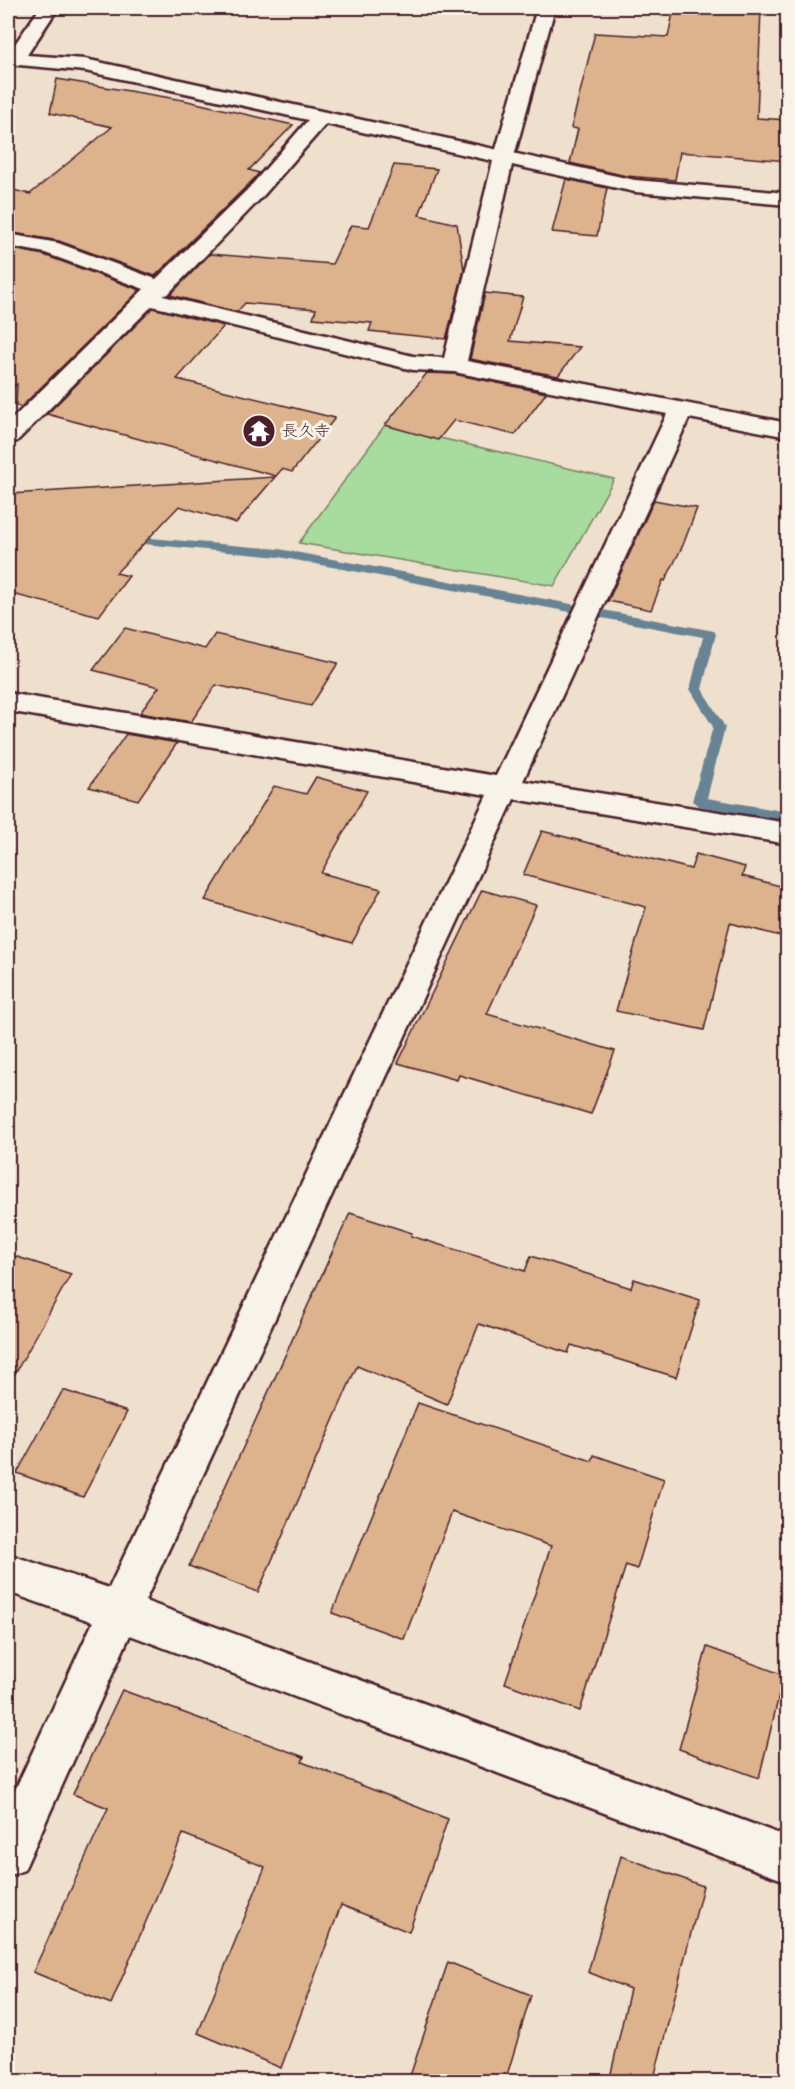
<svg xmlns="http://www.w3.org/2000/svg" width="795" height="2089" font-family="'Architects Daughter','Klee One',sans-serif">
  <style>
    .green { fill: #a7dc9e; stroke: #787e64; stroke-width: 1.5 }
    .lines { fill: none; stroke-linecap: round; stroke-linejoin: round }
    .stream { fill: #678394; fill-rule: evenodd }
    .building { fill: #dcb38d; stroke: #4a1f2b; stroke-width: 1.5 }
    .street-casing { stroke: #4a1f2b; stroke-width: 5 }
    .secondary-casing { stroke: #4a1f2b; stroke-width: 5 }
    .street { fill: #f7f3e8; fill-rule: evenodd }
    .secondary { fill: #f7f3e8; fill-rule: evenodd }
    .labels { text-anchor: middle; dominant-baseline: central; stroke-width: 6; stroke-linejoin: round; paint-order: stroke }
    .far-poi-label { font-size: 16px; fill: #4a1f2b; stroke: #f7f3e8; text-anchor: start }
  </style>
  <rect width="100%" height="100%" fill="#efe0cd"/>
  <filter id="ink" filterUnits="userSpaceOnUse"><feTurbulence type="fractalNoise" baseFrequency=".0167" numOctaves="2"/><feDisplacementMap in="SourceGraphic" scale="12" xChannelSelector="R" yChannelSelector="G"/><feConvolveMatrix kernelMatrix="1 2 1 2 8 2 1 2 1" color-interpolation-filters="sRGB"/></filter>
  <g filter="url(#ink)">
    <path class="green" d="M385 425 614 479 554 586 299 543Z"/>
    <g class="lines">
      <path class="stream" d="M127 536 279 549 714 631 716 634 702 689 725 727 707 798 788 812V822L699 806 692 801 713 727 690 689 703 637 279 557 123 542 121 540Z"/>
    </g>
    <g class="building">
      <path d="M674 8H761L757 118 788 120V161L680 152 675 180 626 176 570 163 578 129 571 128 595 33 668 37Z"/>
      <path d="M57 79 183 100 293 125 249 170 259 173 254 179 155 276 59 241 8 232V189L30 194 112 127 50 113Z"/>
      <path d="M394 165 437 169 419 215 457 224 464 270 446 339 369 331 372 323 313 318 316 309 245 303 237 312 170 295 210 254 332 264 351 225 369 227Z"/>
      <path d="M566 179 607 188 597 236 552 232Z"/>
      <path d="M8 248 44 255 140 290 21 407 16 406 17 384 8 392Z"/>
      <path d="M485 293 523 297 510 341 580 347 558 376 470 359Z"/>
      <path d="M153 308 224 326 177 379 335 418 292 472 282 469 276 476 47 414Z"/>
      <path d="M427 373 454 374 546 393 515 435 454 420 438 440 385 425Z"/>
      <path d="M275 477 236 523 179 506 116 573 129 576 99 616 8 593 11 494Z"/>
      <path d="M654 500 697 508 683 545 665 581 663 580 651 610 608 601Z"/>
      <path d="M125 628 205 649 215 634 338 663 311 706 216 685 191 722 140 713 159 687 93 670Z"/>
      <path d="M126 734 177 743 138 800 89 787Z"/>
      <path d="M316 777 367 791 321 873 381 889 352 943 205 900 274 786 306 794Z"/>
      <path d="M542 831 691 869 696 854 745 867 742 876 788 888V938L730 923 704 1030 616 1011 646 907 523 875Z"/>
      <path d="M482 890 536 905 487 1014 615 1051 591 1114 459 1075 457 1080 398 1063Z"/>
      <path d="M350 1213 412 1233 411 1236 525 1271 531 1256 631 1288 634 1279 700 1300 676 1377 571 1345 568 1353 479 1324 447 1404 357 1366 258 1592 189 1566Z"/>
      <path d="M8 1254 71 1274 8 1386Z"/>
      <path d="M63 1390 127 1412 83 1497 17 1473Z"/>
      <path d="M418 1403 592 1461 594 1455 664 1479 637 1569 626 1565 580 1711 505 1683 551 1546 452 1512 404 1639 332 1613Z"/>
      <path d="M707 1647 784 1675 759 1778 679 1749Z"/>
      <path d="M122 1690 304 1757 302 1762 448 1819 409 1932 341 1905 281 2068 198 2033 265 1867 183 1834 111 2004 33 1972 108 1808 73 1794Z"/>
      <path d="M621 1856 703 1886 653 2082H609L630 1989 588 1972Z"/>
      <path d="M448 1962 531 1995 505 2082H408Z"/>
    </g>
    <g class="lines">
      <defs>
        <path id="street" d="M40 8H58L27 55 85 59 635 180 788 193V205L635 192 512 165 467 361 788 423V437L689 418 523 781 788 823V844L514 799 145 1601 788 1837V1882L130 1635 24 1870 8 1876V1805L93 1622 8 1592V1554L109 1588 487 795 8 711V693L496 776 667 414 454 372 413 370 152 306 17 441 8 443V423L144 289 45 253 8 246V234L58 243 156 279 249 188 308 120 85 71 8 64V54ZM326 124 493 161 444 358 413 356 163 296 169 293 263 196Z"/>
        <path id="secondary" d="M537 8H555L514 156 511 160H497L494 156Z"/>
      </defs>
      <use href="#street" class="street-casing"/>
      <use href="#secondary" class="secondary-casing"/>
      <use href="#street" class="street"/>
      <use href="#secondary" class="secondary"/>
    </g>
  </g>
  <defs>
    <symbol id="temple-disc" viewBox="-11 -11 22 22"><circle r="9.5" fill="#4a1f2b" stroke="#f7f3e8"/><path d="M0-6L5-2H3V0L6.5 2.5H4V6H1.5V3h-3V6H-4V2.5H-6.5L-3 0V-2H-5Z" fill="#fff"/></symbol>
  </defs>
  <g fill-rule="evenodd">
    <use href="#temple-disc" x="240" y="412" width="38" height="38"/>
  </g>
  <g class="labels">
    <g class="far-poi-label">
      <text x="282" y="431">長久寺</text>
    </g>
  </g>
  <rect width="795" height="2089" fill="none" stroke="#f7f3e8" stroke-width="30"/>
  <rect x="15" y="15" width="765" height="2059" fill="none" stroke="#4a1f2b" stroke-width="2" filter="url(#ink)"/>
</svg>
